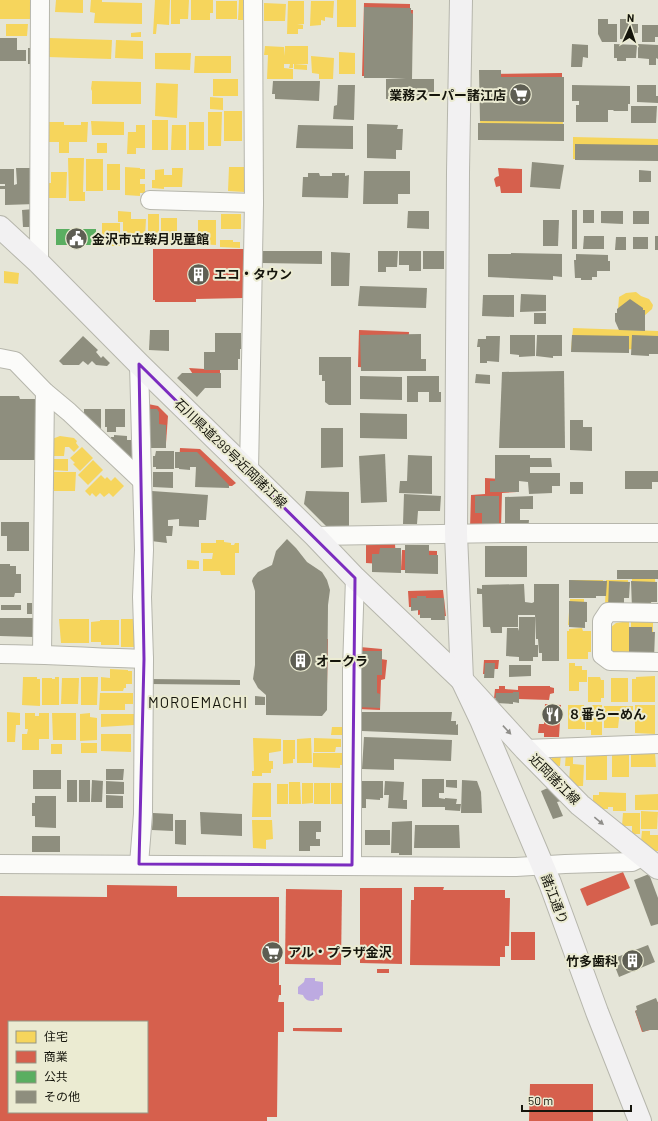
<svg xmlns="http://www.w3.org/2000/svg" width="658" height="1121" font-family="Barlow,'Noto Sans JP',sans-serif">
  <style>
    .water { fill: #bdaae1 }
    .homes { fill: #f6d55c }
    .shops { fill: #d6604d; fill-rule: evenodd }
    .public { fill: #5aae61 }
    .building { fill: #8e8e7e }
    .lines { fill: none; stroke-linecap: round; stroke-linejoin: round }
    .street-casing { stroke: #b6b6ac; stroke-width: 20 }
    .secondary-casing { stroke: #b6b6ac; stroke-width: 24 }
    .street { stroke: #fbfbf9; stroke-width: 18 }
    .secondary { stroke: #f2f1f2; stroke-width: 22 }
    .oneway { fill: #8f8e8a }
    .marked { fill: none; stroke: #7b2cbf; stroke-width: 3; stroke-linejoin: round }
    .labels { text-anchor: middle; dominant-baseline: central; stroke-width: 4; stroke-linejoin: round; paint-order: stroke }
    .poi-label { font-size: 13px; font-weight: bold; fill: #15150c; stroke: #ebebd2; text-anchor: start }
    .street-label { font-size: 13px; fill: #15150c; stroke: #ebebd2 }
    .quarter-label { font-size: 15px; letter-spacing: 1px; fill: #15150c; stroke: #ebebd2 }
  </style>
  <rect width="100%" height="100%" fill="#e5e5d8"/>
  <path class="water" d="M305 978H315V981L323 982V995L320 996 319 1000 315 999 314 1001C308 1001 305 1000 303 995L298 994V987L304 982Z"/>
  <g class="homes">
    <rect x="0" y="0" width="30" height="19"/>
    <path d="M56 0H83V13L55 12Z"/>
    <path d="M91 0H102V2L142 3V24L94 23 95 13 90 12Z"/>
    <path d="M155 0H170L169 25 157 24 156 34H153Z"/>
    <path d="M171 0H189L188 19H180V24H171Z"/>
    <path d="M191 0H213V13H210V20H191Z"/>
    <path d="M239 0H243V20H238Z"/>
    <rect x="337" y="0" width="19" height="27"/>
    <rect x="216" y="1" width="21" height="18"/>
    <path d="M288 1H304V24L297 25H303V29H298V34H287Z"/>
    <path d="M311 1H334L333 18 325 17V21L321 20V25L310 26Z"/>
    <path d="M264 3 286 4 285 21H264Z"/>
    <path d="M6 24H28L27 36H6Z"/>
    <path d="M141 32V37H131V33Z"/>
    <path d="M49 38 112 40 111 59 48 57Z"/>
    <path d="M116 40 143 41V59L115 58Z"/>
    <path d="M265 46 284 47 285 56V46H308V64H293V68H289L290 64H284V68L293 69V79H267L268 55H264Z"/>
    <path d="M339 52 355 53V74H339Z"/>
    <path d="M155 53H191L190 70 155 69Z"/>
    <path d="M195 56H231V73H194Z"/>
    <path d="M311 56 334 58 333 79H319V74L312 73Z"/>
    <path d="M294 64 307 65V70L294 69Z"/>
    <rect x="213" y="79" width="25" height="17"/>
    <path d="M92 81 141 82V104H92V91L91 89Z"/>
    <path d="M156 83 178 84 177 118 155 116Z"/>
    <path d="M210 97 223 98V110L210 109Z"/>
    <rect x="224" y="111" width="18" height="30"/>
    <path d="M208 112H222L221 146H208Z"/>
    <rect x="152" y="120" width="16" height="30"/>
    <path d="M480 120 563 121 562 137 481 136Z"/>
    <path d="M91 121 124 122V135H92Z"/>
    <path d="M49 122H64V125H81V122H88L87 142H69V153H59V142H49Z"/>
    <rect x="189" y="122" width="15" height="28"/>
    <path d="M136 125H145V148H136V154H127L128 132H136Z"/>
    <path d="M172 125H186V150H171Z"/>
    <path d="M573 137 658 139V160L573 159Z"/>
    <rect x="97" y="143" width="10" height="10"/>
    <path d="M68 158H84L83 192H85V201H69Z"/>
    <rect x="86" y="159" width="17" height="32"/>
    <rect x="107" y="164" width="13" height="26"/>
    <path d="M125 167 140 168V169H145V179H140V184H145V193H140V196L125 195Z"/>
    <path d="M229 167H245V192L228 191Z"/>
    <path d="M172 168H183L182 187H164V189L152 188V180H155V170L164 169V175H172Z"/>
    <path d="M51 172H67L66 198H48V183H51Z"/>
    <path d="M118 211 131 212V219H146L145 238H123V222H118Z"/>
    <path d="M148 214H159V236H151V232H148Z"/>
    <rect x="221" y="214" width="20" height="15"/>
    <rect x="161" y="218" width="16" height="24"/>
    <path d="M198 220H216V245L198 244Z"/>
    <rect x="102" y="223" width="18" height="23"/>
    <path d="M220 240H233V242H240V248L220 247Z"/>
    <path d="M4 271 19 273 18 284 4 283Z"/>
    <path d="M636 292 641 296 649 299 653 305 652 309 644 316V319L642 322H617L619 297 626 293Z"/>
    <path d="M573 328 658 331V349L571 350Z"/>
    <path d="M60 436 74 438 77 441 76 443 79 447 74 452 69 447H65L64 456H51L52 439Z"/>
    <path d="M82 447 93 458 80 471 73 464 75 463 70 458Z"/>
    <path d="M51 459H68V471L51 470Z"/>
    <path d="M93 460 103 470 88 485 78 475Z"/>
    <path d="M51 472H76L75 491H54V489H51Z"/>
    <path d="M101 475 105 479 107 477 111 481 115 477 124 486 113 497 109 493 104 497 100 493 96 497 92 493 90 496 85 491Z"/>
    <path d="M216 540H224V542L231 543V545H234L235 543H239V553H235V575H221L220 571H203V559H212L213 553H201V543H216Z"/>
    <path d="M187 560 199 561V569H187Z"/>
    <path d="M632 579H655L657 599 648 604H632Z"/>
    <path d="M571 580H603V595H577L576 593 570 592Z"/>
    <path d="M606 580H628L629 597 621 598V605H605Z"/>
    <path d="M570 599H584V619H581V625H568Z"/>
    <path d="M59 619H89V643H61Z"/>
    <rect x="121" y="619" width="13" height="28"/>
    <path d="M100 620H119V645H101V642H91V622L100 621Z"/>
    <path d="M629 621V653L613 652 609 647 610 628 616 623Z"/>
    <path d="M631 621 653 622V653H631Z"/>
    <path d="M582 628 583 631H591V652H588V659H567V631H569V629Z"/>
    <path d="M569 663H575V666H582V670H587V682H579V691H569Z"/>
    <path d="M110 669 128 670V671H132V684H126V688H124L123 691H101V677L110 678Z"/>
    <path d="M655 676V702H632V679H636V677Z"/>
    <path d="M23 677H37V679H40V706L22 705Z"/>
    <path d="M55 677H59V705H42V678H52V679H55Z"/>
    <path d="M81 677H98L97 705H81Z"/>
    <path d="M588 677H600L601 680H604V698H601V702H588Z"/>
    <path d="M62 678H79L78 704H61Z"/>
    <rect x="611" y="678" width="17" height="24"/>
    <path d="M100 693H133V704H125V710H99Z"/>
    <path d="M568 705H584L585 729H568Z"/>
    <path d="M592 705H602V735H591V730H586V708H592Z"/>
    <path d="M635 705H655V734L635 733Z"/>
    <path d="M604 706H633V718L619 719 618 728H604Z"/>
    <path d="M7 712 20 713V725H16L15 742H7Z"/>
    <path d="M25 713H35V716H39V713H49V739H39V750H22V734H27L28 729H25Z"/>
    <path d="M52 713H76V740H53Z"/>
    <path d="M90 713V717L97 718V740L80 741V714Z"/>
    <path d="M101 714H134V725L101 727Z"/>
    <path d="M332 727H346V735H331Z"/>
    <path d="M101 734H131V752L101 751Z"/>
    <path d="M253 738 281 739V751L269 753V761H273V769H271V773H262V776H252V771H254Z"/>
    <path d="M311 738 312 763H297V739Z"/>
    <path d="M314 738 341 739V747H336L335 752H314Z"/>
    <path d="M283 740H295V759H293V763L283 764Z"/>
    <rect x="81" y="743" width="16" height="10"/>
    <rect x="51" y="744" width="11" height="10"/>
    <rect x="586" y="751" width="21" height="29"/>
    <path d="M566 752H573V764L584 765 583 786H572L569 783 570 766H565Z"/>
    <path d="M313 753H344V765H340V768L313 767Z"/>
    <path d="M552 753H561L560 766 551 765Z"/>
    <path d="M655 753 656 767H631V754Z"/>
    <rect x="612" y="754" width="17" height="23"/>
    <path d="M289 782H300L301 804H289Z"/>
    <path d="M253 783H271V817H252Z"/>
    <path d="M302 783H313V803L302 804Z"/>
    <rect x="314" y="783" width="16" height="21"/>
    <path d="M331 783H344L343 804H331Z"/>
    <rect x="277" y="784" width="11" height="20"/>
    <path d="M599 792 626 793V811H613V807H608V809H598L593 806V795H599Z"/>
    <path d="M658 794V810H635V795Z"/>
    <path d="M641 811 658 812 657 829H641Z"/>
    <path d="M623 813H640V834H632V826H622Z"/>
    <path d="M252 820H272L273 839 266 840V849L253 848Z"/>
    <path d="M642 831H650V835H658V851H654L641 841Z"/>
  </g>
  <g class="shops">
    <path d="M364 3 410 4V10H413L411 76H362Z"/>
    <path d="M562 73V118L481 117 480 74Z"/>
    <path d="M498 168 522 169V193H501L500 186 496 187 494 179 496 177 499 176Z"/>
    <path d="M153 249H244V298L196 299V302H155V300H153Z"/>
    <path d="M359 330 409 332 407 369 358 367Z"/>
    <path d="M189 368 220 370V386L205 385 196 394 186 383 194 376Z"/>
    <path d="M148 404 158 406 168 416 166 443 147 442Z"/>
    <path d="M180 448 200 449 236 483 232 486 196 485 197 466 179 465Z"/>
    <path d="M485 478 519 480 517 492 502 493 501 528 470 529 471 495 485 494Z"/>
    <path d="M366 542 395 543 396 565 366 563Z"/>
    <path d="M402 550 437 551V570H401Z"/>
    <path d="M443 590 446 616 429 617V613L418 615V607H409L408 591Z"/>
    <path d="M274 605 324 608V639H328L327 684H309L308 687 299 690 295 689 292 684 272 683Z"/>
    <path d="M360 647 382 649 381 659 387 660 385 679 381 680 380 710 358 709Z"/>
    <path d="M484 660H499L498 669H494V674H483Z"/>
    <path d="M499 686H505V689L518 690V699L494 698 495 689H499Z"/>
    <path d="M518 686H550V687L554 688V693L550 694 549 700 518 699Z"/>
    <path d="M545 704 561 705 559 737H544V733H538L539 724H544Z"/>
    <path d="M623 872 630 888 587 906 580 889Z"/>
    <path d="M107 885 177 886V897H279V985H281V995H279L278 1002H284V1032H278L277 1117H267V1121H0V896L107 897ZM9 1022H147V1112H9Z"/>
    <path d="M414 887H444L443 890H505V898H510L509 946H505V957H500V966L410 965 411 900H414Z"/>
    <path d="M360 888H402V964L360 963Z"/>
    <path d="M286 889 342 890 341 965 285 964Z"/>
    <rect x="511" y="932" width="24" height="28"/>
    <rect x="377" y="969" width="12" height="4"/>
    <path d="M658 1002V1028L642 1032 635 1011Z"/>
    <path d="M293 1028H342V1032L293 1031Z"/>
    <path d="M530 1084H593V1121H529Z"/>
  </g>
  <rect class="public" x="56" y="229" width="40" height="16"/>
  <g class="building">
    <path d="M364 7 411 8V13L413 14 412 79H434V95L407 96V99H386V79L406 78H364Z"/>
    <path d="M598 19H608V24H617V42H602L598 34Z"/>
    <path d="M620 19H628V24H638V33H635V40L620 39Z"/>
    <path d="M642 25H658V37H655V42H642Z"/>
    <path d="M0 38H17V50H26V61H0Z"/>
    <path d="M572 44 588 45V58L583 57 582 67H571Z"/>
    <path d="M614 44 637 45 636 58H626V61H617V58H614Z"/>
    <path d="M638 44 658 45V59L656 58V65H649V59L638 58Z"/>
    <rect x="28" y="48" width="5" height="16"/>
    <path d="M479 70H501V77H564V122L480 121Z"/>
    <path d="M273 81H320L319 101 275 99V94H272Z"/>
    <path d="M338 85H355L354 120 333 119 334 106 337 105Z"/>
    <path d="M572 85 630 86V104H628V111H613L614 110H608V122H576V105H579V101H572Z"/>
    <path d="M637 85H656V96H658V103L637 102Z"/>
    <path d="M631 106H657L656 123H631Z"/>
    <path d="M478 123 564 124V141L478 140Z"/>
    <path d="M367 124 398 125 397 129H403L402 150H396V159L367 158Z"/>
    <path d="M298 125 353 126V149L296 148Z"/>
    <path d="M575 144 658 145V161L575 160Z"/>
    <path d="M532 162 564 165 560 189 530 187Z"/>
    <path d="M16 168H34L35 204 5 205V189H0V186H5V184H0V169H14V185L17 184Z"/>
    <path d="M639 170 651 171V182H639Z"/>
    <path d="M364 171H410V194H398V204H363Z"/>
    <path d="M308 173H319L320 176H332V173H345V176L349 175 348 198 302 197 303 177H308Z"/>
    <path d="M34 209 35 227H23L22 210Z"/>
    <rect x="572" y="210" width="5" height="39"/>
    <rect x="583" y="210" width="11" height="13"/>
    <path d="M408 211H429V229L407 228Z"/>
    <path d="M601 211H623V224L601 223Z"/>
    <rect x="633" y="211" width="16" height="13"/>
    <path d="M543 220H559L558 246H543Z"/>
    <path d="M584 236H604V249H583Z"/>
    <rect x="655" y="236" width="3" height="14"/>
    <path d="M616 237H626V250H615Z"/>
    <rect x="633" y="237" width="15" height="12"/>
    <path d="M263 251H322V264L262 263Z"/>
    <path d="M378 251H398L397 267H386V272H378Z"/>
    <path d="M399 251H421V271H409V265H399Z"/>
    <rect x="423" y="251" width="21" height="18"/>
    <path d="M331 252 350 253 349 286H331Z"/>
    <path d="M511 253 562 254V277L553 276V280L488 277V254H511Z"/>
    <path d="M576 254 608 255V261H610V271H597V277H592V280H581V278H575L574 260H576Z"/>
    <path d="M360 286 427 288 426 308 358 306Z"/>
    <path d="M521 294 546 295V311L520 312Z"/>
    <path d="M483 295H514V317L482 316Z"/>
    <path d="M630 299 643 308V310H645V331L619 330 615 321V313H617V309Z"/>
    <rect x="534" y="313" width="12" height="11"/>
    <path d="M150 330H169V351L149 350Z"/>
    <path d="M215 333H241V349H240V359H238V370H204V352H215Z"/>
    <path d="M421 334V359H426V371H361L360 335Z"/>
    <path d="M510 335H535V356L519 357V355L510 354Z"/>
    <path d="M537 335H562V356H553V358L536 356Z"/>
    <path d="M572 335 629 336V353L571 352Z"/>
    <path d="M632 335 658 336V354H649V356L631 355Z"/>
    <path d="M83 336 98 350 96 352 101 358 103 356 110 363 107 366 96 365 92 361 88 365 83 361 79 365H63L59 361Z"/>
    <path d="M486 336H500L499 362 487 361V363H480V347H477L478 339H486Z"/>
    <path d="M319 357H351V405H329L325 402V381H322V375H319Z"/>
    <path d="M564 371 565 448H499L502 372Z"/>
    <path d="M182 373H221V388H205L197 397 177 378Z"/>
    <path d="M476 374 490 375V384L475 383Z"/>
    <path d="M360 376 402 377V400L360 399Z"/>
    <path d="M407 376H439V392H441V402H429V392H418V402H407Z"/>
    <path d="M0 396H19L20 399H35V460H0Z"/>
    <path d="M84 409H101V431L84 427Z"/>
    <path d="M105 409H125V427H116V432H107V427H105Z"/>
    <path d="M149 409H157L159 412V424L166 425V448H149Z"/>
    <path d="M360 413 407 414V439L360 438Z"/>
    <path d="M570 420H583V427H592V451L570 450Z"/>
    <path d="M321 428H343V467L321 468Z"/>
    <path d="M114 435 127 436V440H132L133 464 111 440V437H114Z"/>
    <path d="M156 451H174V469H156V467H153V456H155Z"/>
    <path d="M175 452H197L229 485V488L195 487 196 467H190V470L179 469V468H175Z"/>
    <path d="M385 454 387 502 361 503 359 456Z"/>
    <path d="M408 455 432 456V494L399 493 400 481H407Z"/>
    <path d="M495 455H530V458H551L552 467H530V473H560V486H552V493L529 494 528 482 519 481V492H490V481H495Z"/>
    <path d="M625 471H658V482H652V489H625Z"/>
    <path d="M153 472H173V488L153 487Z"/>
    <rect x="570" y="482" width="13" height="12"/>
    <path d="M152 491 208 495 206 520H199V527L179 526V519L168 520V526H173L172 536H166L167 543 151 541Z"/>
    <path d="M306 491 349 492V528H328L304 504Z"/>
    <path d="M404 494 441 496 440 511H418L417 524H403Z"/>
    <path d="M475 496H499V533H482V513H475Z"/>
    <path d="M533 496V509H520V520H529L528 530 505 524V497Z"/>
    <path d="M1 522H29V551H7V536H1Z"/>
    <path d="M287 539 296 548 307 562 322 572 327 580 330 590 328 605 327 710 322 716 266 715V695L258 688 253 679 255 665V591L252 581 253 578 258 572 272 565 276 551Z"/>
    <path d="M405 545H429V555H438V574L405 573Z"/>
    <rect x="485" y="546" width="42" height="31"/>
    <path d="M380 548H401V573L372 572V554H379Z"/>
    <path d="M0 564H10V566H16V574H21V593H15L14 597H0Z"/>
    <rect x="617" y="570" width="41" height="9"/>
    <path d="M569 580 607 581 606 596H596V598H569Z"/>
    <path d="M609 581 630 582 629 598H624V608H608Z"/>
    <path d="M631 581 657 582V602H651L652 609H632Z"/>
    <path d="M524 584 525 602 532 603 534 602V584H559V661H542V653H539L538 639H536L535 615H518V627H502V633H491L490 627H483L482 594H477V588L482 589V585Z"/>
    <path d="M417 596H426V598H444L445 620H431V618H420V610L411 611V598H417Z"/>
    <path d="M569 601 587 602V622H585V628L569 627Z"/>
    <rect x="27" y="603" width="5" height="11"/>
    <rect x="1" y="605" width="20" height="5"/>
    <path d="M519 617H535V645H538V657H533V661H519V657L506 656 507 628H518L519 631Z"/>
    <path d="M0 618H34V637L0 636Z"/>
    <path d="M629 627H652V632H655L654 659 629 660Z"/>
    <path d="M360 651H382V675H377V693L380 694V708L358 707Z"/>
    <path d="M485 663H495L494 678H484Z"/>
    <path d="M509 665H531V676L509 677Z"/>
    <path d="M149 679 240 680V685L149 684Z"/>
    <path d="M513 692H519V703L513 702V704L496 703 495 702 496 693H513Z"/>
    <path d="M255 696 265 697V705H255Z"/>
    <path d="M362 712H452L451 721H456V725L458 724V735L362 731Z"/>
    <path d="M364 737 452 740 451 761 394 759V770L362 769Z"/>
    <path d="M106 769H124L123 780H106Z"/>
    <rect x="33" y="770" width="28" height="19"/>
    <path d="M422 779H444V793H439V798L445 799V807H422Z"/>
    <rect x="67" y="780" width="10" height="22"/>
    <rect x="79" y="780" width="11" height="22"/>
    <path d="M92 780 103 781 102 802H91Z"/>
    <path d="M446 780H457V788L446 787Z"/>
    <path d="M462 780 477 781 481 792 482 813H461Z"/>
    <path d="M106 781 124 782V794H106Z"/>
    <path d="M361 781H383V798H380V800L366 799V808H361Z"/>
    <path d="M385 781 404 782 403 800H407V809L388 808 389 795H384Z"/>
    <path d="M550 787 561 801 557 802 563 816 553 819 541 791Z"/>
    <path d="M106 795 123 796V808H106Z"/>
    <path d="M35 796H56V828L35 827V816H32V803H35Z"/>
    <path d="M445 798 457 799 456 804H461L460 811 445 810Z"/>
    <path d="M200 812 242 814V836L201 834Z"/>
    <path d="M153 813 173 814V831L152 830Z"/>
    <path d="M175 820H186V845L175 844Z"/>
    <path d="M299 821H321V832H316V839H320V846H310V851H299Z"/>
    <path d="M412 821V855H399V853H391L392 822Z"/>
    <path d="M415 825H459L460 848H414Z"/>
    <rect x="365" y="830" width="25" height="15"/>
    <rect x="32" y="836" width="28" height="16"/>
    <path d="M649 874 658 898V924L651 926 634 880Z"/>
    <path d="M648 945 655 962 619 977 612 959Z"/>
    <path d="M656 998 658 1003V1030H649L643 1032 635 1011 637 1010 636 1006Z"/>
  </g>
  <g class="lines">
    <defs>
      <g id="street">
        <path d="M150 200 254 203"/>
        <path d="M39 263 40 0"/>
        <path d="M0 358 15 361 45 392 69 412 141 480"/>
        <path d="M249 470 254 203 253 0"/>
        <path d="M315 536 503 533H658"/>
        <path d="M658 613 608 612 602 621V655L610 661 658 662"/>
        <path d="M0 654C48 654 96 658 144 659"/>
        <path d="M42 654 45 392"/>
        <path d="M525 749 658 744"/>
        <path d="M0 864 516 867 565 864 632 862 644 856"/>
        <path d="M139 864 143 814 144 659 142 597 144 550 139 364"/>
        <path d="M352 865V669L355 578"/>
      </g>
      <g id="secondary">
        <path d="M461 0 458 172 456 534 462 680 481 720 550 883 597 1012 640 1121"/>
        <path d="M0 227 39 263 139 364 315 536 355 578 462 680 525 749 580 805 658 868"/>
      </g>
    </defs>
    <use href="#street" class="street-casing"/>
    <use href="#secondary" class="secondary-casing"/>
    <use href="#street" class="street"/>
    <use href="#secondary" class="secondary"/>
  </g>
  <defs><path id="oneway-solid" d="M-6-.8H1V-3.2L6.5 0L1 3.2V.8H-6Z"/></defs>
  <g class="oneway">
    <use href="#oneway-solid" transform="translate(507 730) rotate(47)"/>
    <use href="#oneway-solid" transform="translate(599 821) rotate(39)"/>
  </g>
  <path class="marked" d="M139 364 355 578 352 865 139 864 144 659Z"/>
  <defs>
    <symbol id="supermarket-disc" viewBox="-11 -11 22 22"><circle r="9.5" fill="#5e5e53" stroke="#ebebd2"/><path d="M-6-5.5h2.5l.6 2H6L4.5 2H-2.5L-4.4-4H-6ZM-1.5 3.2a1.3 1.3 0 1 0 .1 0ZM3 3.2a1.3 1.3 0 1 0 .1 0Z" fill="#fff"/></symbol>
    <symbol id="civic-disc" viewBox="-11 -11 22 22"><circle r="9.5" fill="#5e5e53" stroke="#ebebd2"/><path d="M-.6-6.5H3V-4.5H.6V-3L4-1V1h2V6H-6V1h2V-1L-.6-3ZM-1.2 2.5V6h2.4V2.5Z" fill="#fff"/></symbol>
    <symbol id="building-disc" viewBox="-11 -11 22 22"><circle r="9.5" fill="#5e5e53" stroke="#ebebd2"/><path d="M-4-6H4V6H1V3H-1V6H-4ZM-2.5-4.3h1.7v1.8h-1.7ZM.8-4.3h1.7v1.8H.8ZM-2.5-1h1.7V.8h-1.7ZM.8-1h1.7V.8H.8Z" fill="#fff"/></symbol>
    <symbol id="restaurant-disc" viewBox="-11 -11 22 22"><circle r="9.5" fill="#5e5e53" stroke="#ebebd2"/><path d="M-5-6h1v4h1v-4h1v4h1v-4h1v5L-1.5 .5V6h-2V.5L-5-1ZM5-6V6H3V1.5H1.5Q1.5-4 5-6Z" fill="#fff"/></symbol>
  </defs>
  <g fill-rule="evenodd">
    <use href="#supermarket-disc" x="508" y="82" width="25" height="25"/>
    <use href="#civic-disc" x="64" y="226" width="25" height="25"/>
    <use href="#building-disc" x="186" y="262" width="25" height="25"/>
    <use href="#building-disc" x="288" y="648" width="25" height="25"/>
    <use href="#restaurant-disc" x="540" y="702" width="25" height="25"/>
    <use href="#supermarket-disc" x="260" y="940" width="25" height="25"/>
    <use href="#building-disc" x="620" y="948" width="25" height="25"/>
  </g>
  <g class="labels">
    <g class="poi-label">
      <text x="506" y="95" text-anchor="end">業務スーパー諸江店</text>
      <text x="92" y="239">金沢市立鞍月児童館</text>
      <text x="214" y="274">エコ・タウン</text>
      <text x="316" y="661">オークラ</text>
      <text x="568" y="714">８番らーめん</text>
      <text x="288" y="952">アル・プラザ金沢</text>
      <text x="618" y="961" text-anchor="end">竹多歯科</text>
    </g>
    <g class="street-label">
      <text transform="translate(231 453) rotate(44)">石川県道299号近岡諸江線</text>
      <text transform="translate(555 779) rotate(45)">近岡諸江線</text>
      <text transform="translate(555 899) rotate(69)">諸江通り</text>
    </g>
    <g class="quarter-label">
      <text x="198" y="702">MOROEMACHI</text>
    </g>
  </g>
  <rect x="8" y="1021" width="140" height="92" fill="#ebebd2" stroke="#959583"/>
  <rect x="16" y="1031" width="20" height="12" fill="#f6d55c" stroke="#959583"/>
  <text x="44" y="1041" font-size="12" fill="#15150c">住宅</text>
  <rect x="16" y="1051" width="20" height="12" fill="#d6604d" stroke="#959583"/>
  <text x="44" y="1061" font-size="12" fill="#15150c">商業</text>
  <rect x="16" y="1071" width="20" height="12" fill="#5aae61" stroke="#959583"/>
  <text x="44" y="1081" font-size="12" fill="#15150c">公共</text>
  <rect x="16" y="1091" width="20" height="12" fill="#8e8e7e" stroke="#959583"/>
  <text x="44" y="1101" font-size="12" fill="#15150c">その他</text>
  <g transform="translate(630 28) rotate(3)" stroke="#ebebd2" stroke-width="3" paint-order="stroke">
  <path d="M0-3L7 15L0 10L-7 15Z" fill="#15150c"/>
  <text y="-6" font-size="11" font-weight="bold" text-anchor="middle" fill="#15150c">N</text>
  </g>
  <path d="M522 1105v6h109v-6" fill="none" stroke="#15150c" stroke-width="2"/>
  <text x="528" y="1105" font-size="12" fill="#15150c" stroke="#ebebd2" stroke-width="3" paint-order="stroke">50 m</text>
</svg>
